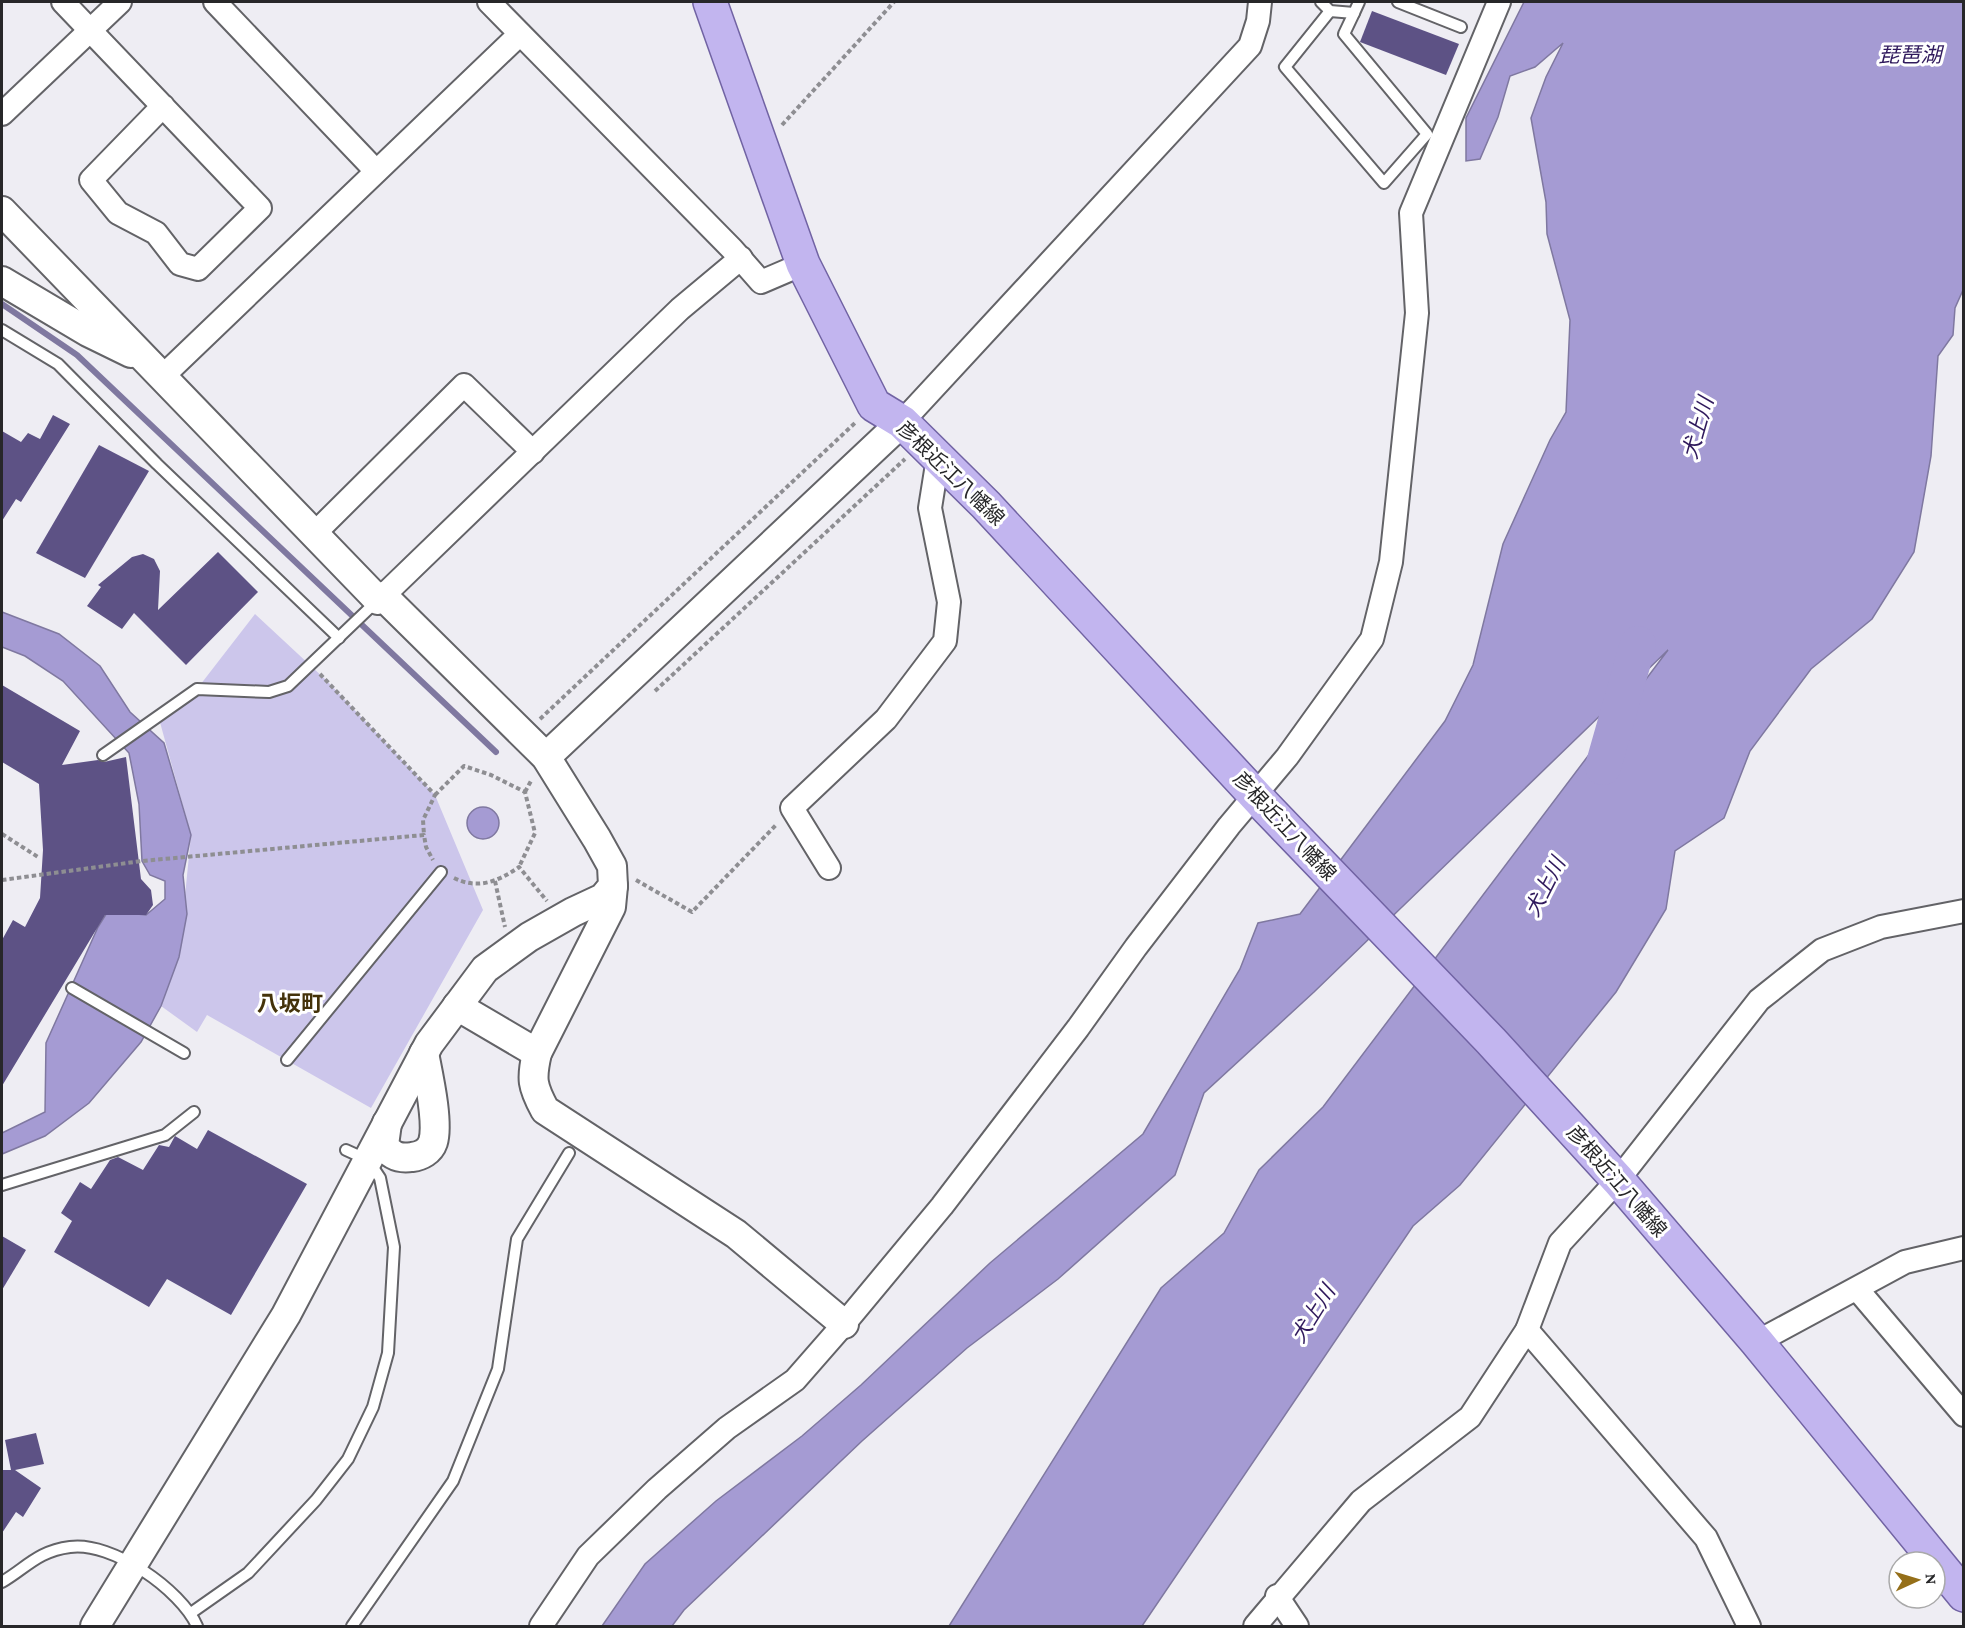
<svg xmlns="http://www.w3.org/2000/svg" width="1965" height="1628" font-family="'Crimson Pro','Noto Sans JP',serif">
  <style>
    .green { fill: #ccc6eb }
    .water { fill: #a59bd3; stroke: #7f78a0; stroke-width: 1.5 }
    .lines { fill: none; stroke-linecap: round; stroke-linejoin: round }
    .stream { stroke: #7f78a0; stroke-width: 6 }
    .river { stroke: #a59bd3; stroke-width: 36 }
    .building { fill: #5d5285 }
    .service-casing { stroke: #636367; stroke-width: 14 }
    .minor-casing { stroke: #636367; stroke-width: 26 }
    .tertiary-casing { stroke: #636367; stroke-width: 32 }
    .primary-casing { stroke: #7163a3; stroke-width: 36 }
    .path { stroke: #8e8e92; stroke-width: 4; stroke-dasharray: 4.5 3; stroke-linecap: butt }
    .service { stroke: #fff; stroke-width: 10 }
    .minor { stroke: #fff; stroke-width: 22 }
    .tertiary { stroke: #fff; stroke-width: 28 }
    .primary { stroke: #c2b5ef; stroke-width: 33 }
    .labels { text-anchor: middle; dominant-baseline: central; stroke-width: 6; stroke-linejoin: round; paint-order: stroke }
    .street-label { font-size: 20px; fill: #272729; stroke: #fff }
    .water-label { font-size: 21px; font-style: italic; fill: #2f195c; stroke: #fff }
    .quarter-label { font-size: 22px; font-weight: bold; fill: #44320a; stroke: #fff }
  </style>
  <rect width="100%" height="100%" fill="#eeedf3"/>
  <path class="green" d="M255 614 326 680 435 795 483 910 371 1108 207 1015 197 1032 161 1006 179 957 191 835 158 715 197 689Z"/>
  <g class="water">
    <path d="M1524 2H1963V290L1955 308 1953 335 1938 356 1931 456 1914 552 1872 619 1811 669 1750 751 1724 818 1675 851 1666 909 1616 992 1460 1185 1413 1226 1142 1626H949L1161 1288 1224 1233 1259 1170 1323 1107 1668 650 1314 992 1204 1093 1175 1175 1058 1279 967 1348 862 1441 684 1610 672 1626H602L645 1564 716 1501 802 1436 861 1385 990 1263 1143 1134 1240 969 1258 923 1300 914 1445 721 1473 665 1503 544 1550 440 1566 412 1570 320 1547 234 1546 202 1531 118 1546 77 1563 43 1535 67 1510 76 1498 117 1480 159 1466 161V118Z"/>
    <path d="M2 612 59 634 100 666 130 712 164 743 191 835 183 875 187 914 179 957 161 1006 141 1042 89 1103 45 1136 2 1154V1133L45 1112 46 1043 98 927 108 911 146 915 165 899V881L150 875 142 861 139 804 129 753 63 681 25 656 2 647Z"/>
    <circle cx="483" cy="823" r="16"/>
  </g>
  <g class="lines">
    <path class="stream" d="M2 304 77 355 496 752"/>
    <path class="river" d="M1603 767 1638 644"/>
  </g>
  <g class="building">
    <path d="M1372 11 1459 44 1446 75 1360 42Z"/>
    <path d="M53 415 70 424 21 502 16 499 2 521V431L21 442 28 433 40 439Z"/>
    <path d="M99 445 149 471 85 578 36 553Z"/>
    <path d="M218 552 258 592 186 665 134 613 122 629 87 606 101 587 98 585 132 557 143 554 154 559 160 571 158 610Z"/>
    <path d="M2 685 80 731 62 765 98 760 104 762 126 757 141 879 151 890 153 905 146 915H105L2 1086V940L13 920 25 927 40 898 43 850 39 784 2 762Z"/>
    <path d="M208 1130 307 1184 231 1315 167 1279 149 1307 54 1252 72 1221 61 1213 80 1182 91 1189 110 1160 118 1157 143 1170 159 1145 169 1147 175 1136 197 1149Z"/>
    <path d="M2 1236 26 1250 2 1290Z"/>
    <path d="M36 1433 44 1464 15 1470 41 1488 23 1517 16 1512 2 1533V1470H11L5 1440Z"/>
  </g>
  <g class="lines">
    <defs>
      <g id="service">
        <path d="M1321 2 1330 11 1354 13 1359 2"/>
        <path d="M1398 2 1461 27"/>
        <path d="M1330 11 1285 67 1384 183 1427 134 1344 34 1354 13"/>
        <path d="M2 330 58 364 157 464 339 638"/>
        <path d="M103 755 197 689 269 692 288 686 378 600"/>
        <path d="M72 988 184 1053"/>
        <path d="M287 1060 441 872"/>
        <path d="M2 1185 165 1135 194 1112"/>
        <path d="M2 1582C26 1568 38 1551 70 1547 112 1541 181 1590 197 1626"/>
        <path d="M191 1613 248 1573 316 1500 348 1459 373 1407 388 1353 394 1247 380 1178 368 1160 346 1150"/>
        <path d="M352 1626 453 1481 498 1369 517 1239 569 1153"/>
      </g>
      <g id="minor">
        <path d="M63 2 260 208 198 269 180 264 156 233 118 213 91 180 163 106"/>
        <path d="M215 2 376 171"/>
        <path d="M489 2 732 249 761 282 803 264"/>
        <path d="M2 114 120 2"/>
        <path d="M162 377 520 34"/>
        <path d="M902 422 1250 46 1258 21 1260 2"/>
        <path d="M314 534 464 385 533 452"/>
        <path d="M383 596 680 309 741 258"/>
        <path d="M829 868 792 808 886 719 945 641 949 602 930 508 938 458"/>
        <path d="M1857 1289 1964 1415"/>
        <path d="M1527 1330 1706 1538 1749 1626"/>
        <path d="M1757 1342 1905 1262 1964 1248"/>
        <path d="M1277 1596 1297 1626"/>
        <path d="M541 1626 588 1556 657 1489 727 1428 795 1380 844 1324 942 1206 1078 1028 1136 947 1229 826 1287 757 1372 639 1391 562 1417 313 1411 213 1499 2"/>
        <path d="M1255 1626 1361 1501 1470 1417 1527 1330 1560 1243 1618 1180 1759 1000 1822 950 1881 927 1964 911"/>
      </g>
      <g id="tertiary">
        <path d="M2 211 378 600 383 596 546 757 597 839 612 866 613 886 603 898 573 912 529 937 485 969 429 1044 286 1315 95 1626"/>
        <path d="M2 281 88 332 131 353"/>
        <path d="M546 757 902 422"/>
        <path d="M613 886 611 907 537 1053C531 1079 532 1086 545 1110L736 1234 844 1324"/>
        <path d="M457 1006 537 1053"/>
        <path d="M387 1123 384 1145C391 1156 399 1159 412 1157 421 1156 430 1151 433 1142 439 1122 428 1074 424 1053"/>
      </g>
      <path id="primary" d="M710 2 803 264 874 405 902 422 986 505 1265 806 1491 1041 1618 1180 1757 1342 1964 1595"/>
    </defs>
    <use href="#service" class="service-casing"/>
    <use href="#minor" class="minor-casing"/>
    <use href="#tertiary" class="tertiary-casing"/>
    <use href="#primary" class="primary-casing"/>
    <g class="path">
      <path d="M782 125 894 2"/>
      <path d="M320 674 435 795 423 820 424 835"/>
      <path d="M655 691 905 459"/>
      <path d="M540 719 856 422"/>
      <path d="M525 792 532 779"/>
      <path d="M435 795 464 766 491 775 525 792 535 833 519 867"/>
      <path d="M2 834 38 857"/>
      <path d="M454 878C478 890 499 881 519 867L547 901"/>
      <path d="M2 880 142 861 424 835 426 847 433 860"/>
      <path d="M636 880 692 912 777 824"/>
      <path d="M495 881 505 927"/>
    </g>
    <use href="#service" class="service"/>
    <use href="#minor" class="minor"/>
    <use href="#tertiary" class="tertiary"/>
    <use href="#primary" class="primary"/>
  </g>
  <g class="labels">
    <g class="street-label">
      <text transform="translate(951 473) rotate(44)">彦根近江八幡線</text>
      <text transform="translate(1285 826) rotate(47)">彦根近江八幡線</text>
      <text transform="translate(1617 1181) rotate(49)">彦根近江八幡線</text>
    </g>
    <g class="water-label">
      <text x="1910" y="55">琵琶湖</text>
      <text transform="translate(1698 428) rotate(-74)">犬上川</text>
      <text transform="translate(1545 887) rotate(-63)">犬上川</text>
      <text transform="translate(1313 1314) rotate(-58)">犬上川</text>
    </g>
    <g class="quarter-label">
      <text x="290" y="1003">八坂町</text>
    </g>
  </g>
  <rect width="1965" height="1628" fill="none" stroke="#272729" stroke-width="6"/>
  <g transform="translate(1917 1580) rotate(86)"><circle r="28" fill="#ffffff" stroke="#a9a9a9" stroke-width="1.5"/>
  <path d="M0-4.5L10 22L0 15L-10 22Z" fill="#956f19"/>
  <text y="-9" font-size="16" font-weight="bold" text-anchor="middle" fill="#272729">N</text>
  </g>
</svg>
